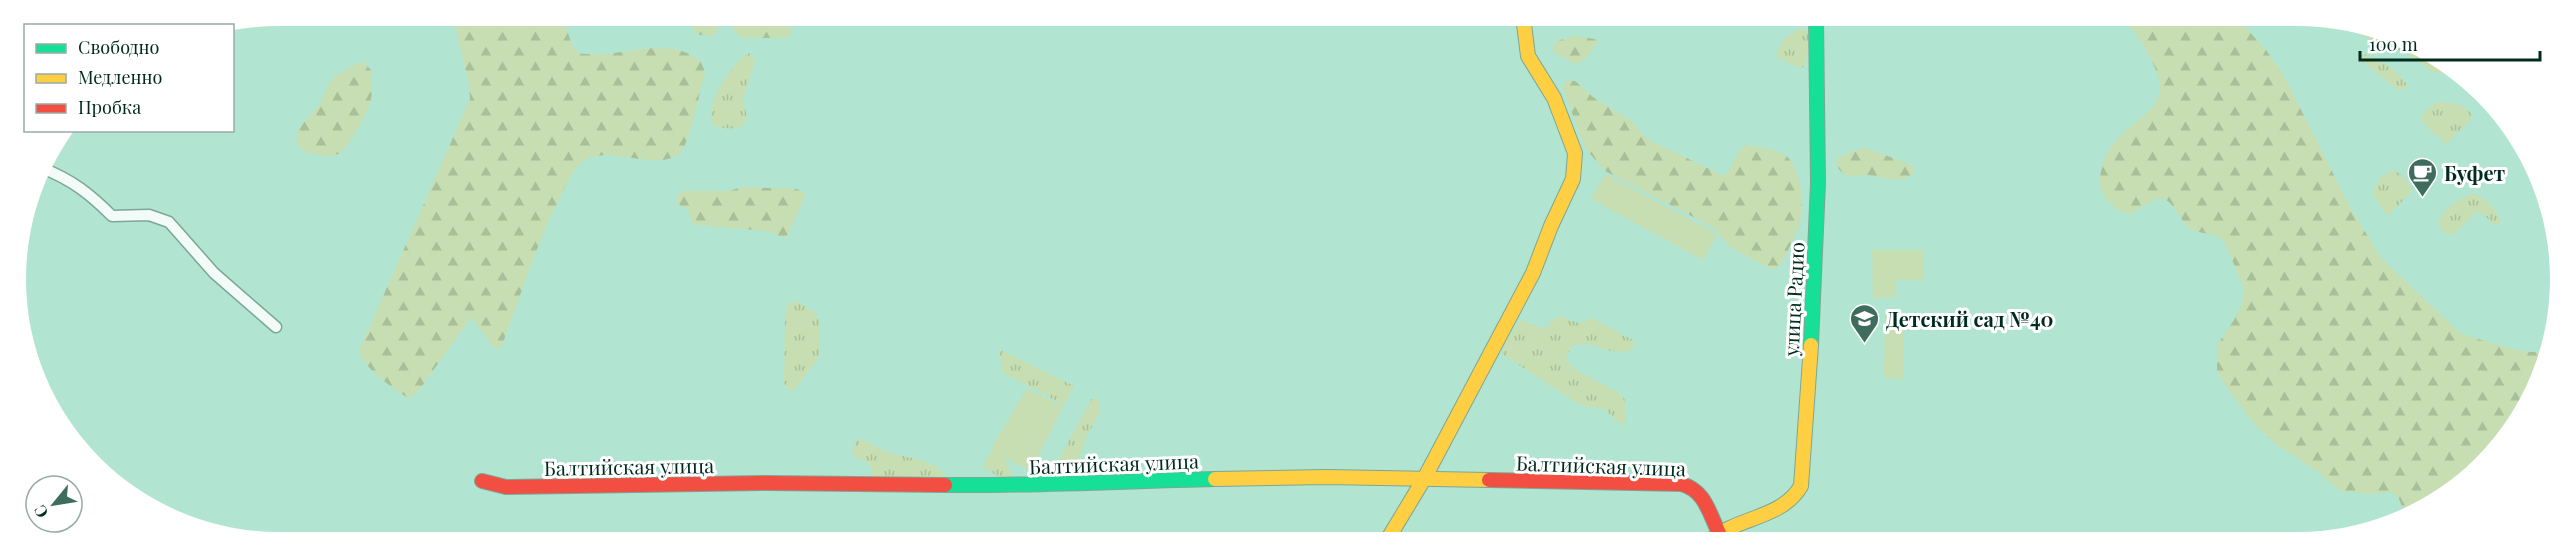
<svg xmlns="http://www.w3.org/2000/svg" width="2576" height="558" font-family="'Playfair Display',serif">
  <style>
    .grass { fill: url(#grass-tufts) }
    .forest { fill: url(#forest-firs) }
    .park { fill: #c6deb2 }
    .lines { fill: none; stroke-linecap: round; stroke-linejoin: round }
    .street-casing { stroke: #7ca697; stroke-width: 13 }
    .fast-casing { stroke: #7ca697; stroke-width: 16 }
    .slow-casing { stroke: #7ca697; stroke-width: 16 }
    .jam-casing { stroke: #7ca697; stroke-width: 16 }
    .street { stroke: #f3fbf8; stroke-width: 10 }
    .fast { stroke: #16e098; stroke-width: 14 }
    .slow { stroke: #ffcf43; stroke-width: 14 }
    .jam { stroke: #f24e42; stroke-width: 14 }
    .labels { text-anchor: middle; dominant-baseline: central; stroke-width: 6; stroke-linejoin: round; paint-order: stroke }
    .poi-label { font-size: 20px; font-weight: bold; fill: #002c1f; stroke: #fff; text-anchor: start }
    .street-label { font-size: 20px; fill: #002c1f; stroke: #fff }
  </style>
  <defs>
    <pattern id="grass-tufts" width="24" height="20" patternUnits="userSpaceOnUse" patternTransform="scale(1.5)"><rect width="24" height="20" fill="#c6deb2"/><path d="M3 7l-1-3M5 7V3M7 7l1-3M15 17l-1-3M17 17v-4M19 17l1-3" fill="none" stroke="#a8bf99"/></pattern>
    <pattern id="forest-firs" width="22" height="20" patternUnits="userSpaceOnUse" patternTransform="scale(1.5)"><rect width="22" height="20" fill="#c6deb2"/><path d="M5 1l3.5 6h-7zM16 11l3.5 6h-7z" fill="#a8bf99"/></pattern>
  </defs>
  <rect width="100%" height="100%" fill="#b1e5d1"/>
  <g class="grass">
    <path d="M1799 28 1808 32C1809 43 1808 61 1802 69L1778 58 1776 55 1784 38 1791 35Z"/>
    <path d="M749 53 755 60 743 101 747 116 745 124C735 131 723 129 712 124 705 102 731 64 749 53Z"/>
    <path d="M2364 54C2376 57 2407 77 2408 88L2398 90 2361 60V56Z"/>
    <path d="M2436 102C2450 102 2464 103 2472 115L2471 120 2446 144 2421 121 2423 112Z"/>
    <path d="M2392 170 2399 173 2412 187V192L2387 216 2372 193 2380 178Z"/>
    <path d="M2474 194C2487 197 2497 210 2501 222L2495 225 2483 214 2477 212 2452 235 2445 234 2438 224C2441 210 2461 196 2474 194Z"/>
    <path d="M797 301 814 312 820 321V351L818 359 795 389 789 392 784 383 785 312 787 305Z"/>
    <path d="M1558 316 1579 323 1592 318 1635 341 1633 349C1608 360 1593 336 1571 347L1566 359 1574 369 1619 393 1625 400 1626 424 1622 425 1603 408 1588 407 1577 403 1502 354 1504 343 1521 320 1544 329Z"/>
    <path d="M999 349 1074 386 1064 405 1003 373Z"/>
    <path d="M1091 399H1097L1100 402 1099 414 1086 437 1073 476 1054 479 1052 476 1055 467Z"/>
    <path d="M858 439C867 440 872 446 880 449 901 459 933 456 947 478H872L870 463 854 457 852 449Z"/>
    <path d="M994 450C1005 454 1010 468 1013 479L1010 483 984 468 985 460Z"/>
  </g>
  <g class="forest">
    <path d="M452 15H556C573 28 565 41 579 53 619 61 667 32 701 62L705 72C700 90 692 132 684 147 666 179 607 140 581 163 573 170 568 182 564 190 537 240 521 295 501 348L495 349 474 320 470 319 417 393 408 398C395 390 361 366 359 351L470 99 469 84Z"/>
    <path d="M690 15H719L716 35 705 36 694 33Z"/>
    <path d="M735 15 789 16 791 36 784 38H741L734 30Z"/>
    <path d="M2124 17H2236L2266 50 2283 74 2350 207 2381 258 2461 334 2520 351 2547 353 2534 396 2483 466 2413 516 2407 518 2398 497 2391 492 2372 494 2340 491 2318 472 2274 443 2256 426 2227 388 2217 371V345L2234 320 2242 303 2244 288 2224 241C2215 232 2200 235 2190 228 2177 219 2172 192 2154 200 2145 204 2138 210 2130 215 2116 210 2105 202 2101 188 2098 180 2101 174 2102 166 2111 131 2153 118 2159 95 2165 71 2136 36 2124 17Z"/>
    <path d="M2337 19 2429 50 2461 78 2431 71 2406 53 2351 31 2340 29 2337 25Z"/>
    <path d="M1572 36 1595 39 1597 42C1597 48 1582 60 1577 65L1553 52 1555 42Z"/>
    <path d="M364 62 371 70C372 80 373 89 371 99 369 110 348 150 338 154 329 158 314 155 305 152 284 132 308 122 318 106 323 99 325 92 328 85 334 75 353 64 364 62Z"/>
    <path d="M1566 80 1575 81 1593 97 1630 120 1647 139 1722 175H1726C1733 166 1736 151 1745 145 1758 147 1774 148 1786 156 1802 167 1805 208 1799 226 1794 239 1787 252 1781 265L1775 269H1771L1730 247 1714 228 1605 171 1585 148 1563 88Z"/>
    <path d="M1863 147 1912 165 1915 171C1905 187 1880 175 1865 175 1860 175 1855 177 1850 176 1844 175 1839 170 1836 165L1838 158Z"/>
    <path d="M742 187 797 189 804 193 805 197 787 236 784 238 767 231 695 225 690 220 688 209 677 204 678 195 683 191H729Z"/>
  </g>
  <g class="park">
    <path d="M1605 174 1717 234 1703 260 1591 199Z"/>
    <path d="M1872 250H1923V280H1896V297L1873 298Z"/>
    <path d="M1885 316 1904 317 1903 379 1884 378Z"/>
    <path d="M1026 389 1063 406 1031 471 990 451Z"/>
  </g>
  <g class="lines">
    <defs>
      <path id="street" d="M42 168C72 180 89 193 112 216L149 215 169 222 214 273 276 327"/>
      <g id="fast">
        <path d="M1811 345 1818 183 1816 17"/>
        <path d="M945 485C1035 486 1125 481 1215 479"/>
      </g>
      <g id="slow">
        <path d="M1215 479 1326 477 1489 480"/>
        <path d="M1386 542 1424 479 1533 273 1551 226 1573 179 1575 153 1554 98 1528 56 1523 16"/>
        <path d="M1709 542C1736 516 1781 520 1801 486L1811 345"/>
      </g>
      <g id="jam">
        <path d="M1489 480 1681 484C1705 490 1709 513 1719 533"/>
        <path d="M482 481 506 487 766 483 945 485"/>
      </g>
    </defs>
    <use href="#street" class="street-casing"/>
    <use href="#fast" class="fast-casing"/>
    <use href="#slow" class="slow-casing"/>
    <use href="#jam" class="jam-casing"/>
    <use href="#street" class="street"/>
    <use href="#fast" class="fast"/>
    <use href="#slow" class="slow"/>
    <use href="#jam" class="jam"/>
  </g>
  <defs>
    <symbol id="cafe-pin" viewBox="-11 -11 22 30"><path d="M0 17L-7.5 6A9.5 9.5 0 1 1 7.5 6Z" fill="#3e6d5d" stroke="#fff"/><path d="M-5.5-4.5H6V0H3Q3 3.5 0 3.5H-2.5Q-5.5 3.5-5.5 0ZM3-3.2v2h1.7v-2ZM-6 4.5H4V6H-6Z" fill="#fff"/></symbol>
    <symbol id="school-pin" viewBox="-11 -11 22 30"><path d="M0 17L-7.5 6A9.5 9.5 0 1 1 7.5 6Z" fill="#3e6d5d" stroke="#fff"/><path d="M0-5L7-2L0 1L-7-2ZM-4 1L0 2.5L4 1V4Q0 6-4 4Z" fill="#fff"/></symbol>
  </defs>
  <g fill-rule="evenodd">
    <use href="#cafe-pin" x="2406" y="156" width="33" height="45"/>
    <use href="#school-pin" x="1848" y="302" width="33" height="45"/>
  </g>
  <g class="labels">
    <g class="poi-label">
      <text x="2444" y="172">Буфет</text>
      <text x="1886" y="318">Детский сад №40</text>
    </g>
    <g class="street-label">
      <text transform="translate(1793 299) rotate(-87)">улица Радио</text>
      <text transform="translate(1114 463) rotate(-2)">Балтийская улица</text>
      <text transform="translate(1601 465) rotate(2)">Балтийская улица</text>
      <text transform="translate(629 466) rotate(-1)">Балтийская улица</text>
    </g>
  </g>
  <path d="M0 0H2576V558H0ZM279 26H2297A253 253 0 0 1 2550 279V279A253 253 0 0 1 2297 532H279A253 253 0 0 1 26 279V279A253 253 0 0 1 279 26Z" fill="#fff" fill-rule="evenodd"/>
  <rect x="24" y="24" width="210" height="108" fill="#ffffff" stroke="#99aba5" stroke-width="1.5"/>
  <rect x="36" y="44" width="30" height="9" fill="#16e098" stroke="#99aba5" stroke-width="1.5"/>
  <text x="78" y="54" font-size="18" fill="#002c1f">Свободно</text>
  <rect x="36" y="74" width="30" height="9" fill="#ffcf43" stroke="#99aba5" stroke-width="1.5"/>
  <text x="78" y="84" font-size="18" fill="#002c1f">Медленно</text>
  <rect x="36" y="104" width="30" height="9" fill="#f24e42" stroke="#99aba5" stroke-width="1.5"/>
  <text x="78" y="114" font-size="18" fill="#002c1f">Пробка</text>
  <g transform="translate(54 504) rotate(240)"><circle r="28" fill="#ffffff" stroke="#99aba5" stroke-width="1.5"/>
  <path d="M0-4.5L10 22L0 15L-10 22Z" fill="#3e6d5d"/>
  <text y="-9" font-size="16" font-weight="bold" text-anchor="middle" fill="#002c1f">С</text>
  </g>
  <path d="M2360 51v9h180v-9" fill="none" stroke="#002c1f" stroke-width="3"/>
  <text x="2369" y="51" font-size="18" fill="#002c1f" stroke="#ffffff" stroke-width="4.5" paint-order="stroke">100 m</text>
</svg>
